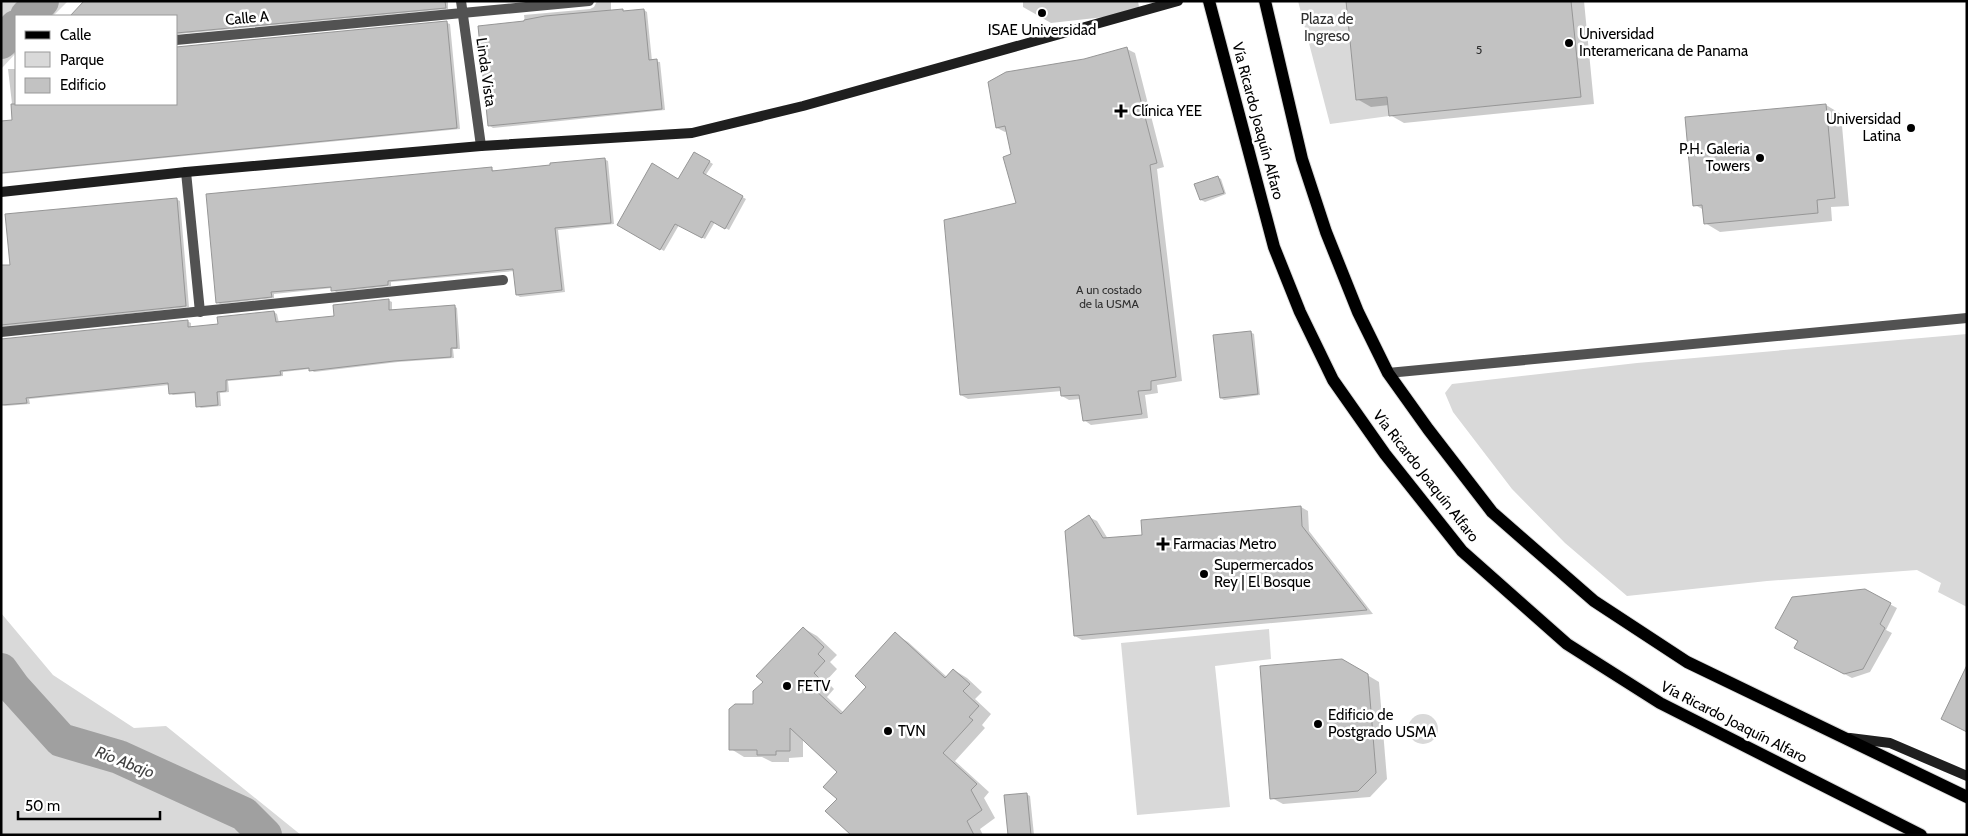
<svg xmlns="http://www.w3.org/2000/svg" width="1968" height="836" font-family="Cabin,sans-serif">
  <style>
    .green { fill: #d9d9d9 }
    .shadow { fill: #0003 }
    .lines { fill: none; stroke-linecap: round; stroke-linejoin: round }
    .river { stroke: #a0a0a0; stroke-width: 34 }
    .building { fill: #c2c2c2; stroke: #969696 }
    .primary-casing { stroke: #dbdbdb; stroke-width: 14 }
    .street { stroke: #525252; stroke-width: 10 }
    .secondary { stroke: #1f1f1f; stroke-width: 10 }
    .primary { stroke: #000; stroke-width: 12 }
    .poi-dot { fill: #000; stroke: #fff; stroke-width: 2 }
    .labels { text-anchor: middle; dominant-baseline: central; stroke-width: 5; stroke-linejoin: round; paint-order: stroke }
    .number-label { font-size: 12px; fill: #303030 }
    .street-label { font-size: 15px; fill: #000; stroke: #fff }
    .park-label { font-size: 15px; fill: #303030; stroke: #fff }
    .poi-label { font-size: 15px; fill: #000; stroke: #fff; text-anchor: start }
    .water-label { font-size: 16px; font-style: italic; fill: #414141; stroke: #fff }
  </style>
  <rect width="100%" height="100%" fill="#fff"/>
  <g class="green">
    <path d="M1 1H68L53 16H16V53L1 69Z"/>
    <path d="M1298 1H1347L1356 100 1387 97 1389 116 1330 124Z"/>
    <path d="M1967 334V607L1938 592 1941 583 1917 570 1767 581 1627 596 1565 543 1512 489 1453 412 1445 393 1452 384 1637 363Z"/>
    <path d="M1 613 53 675 134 728 166 726 301 835H1Z"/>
    <path d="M1269 629 1271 659 1215 666 1230 807 1137 815 1121 643Z"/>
    <circle cx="1423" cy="729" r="15"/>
  </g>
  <g class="shadow">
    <path d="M86 1H448V9L179 34 176 36V16H72Z"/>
    <path d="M597 1H611V12L644 10 647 12 652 61 660 62 665 110 493 128 490 126 525 23 524 15 590 9 594 7Z"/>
    <path d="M1023 1H1138L1140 13 1051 23 1023 7Z"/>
    <path d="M1348 1H1584L1594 104 1404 123 1390 115 1389 105 1371 107 1357 99Z"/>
    <path d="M447 23 450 24 460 129 1 174V122L14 121 8 69H16V104H176Z"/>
    <path d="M1127 49 1135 53 1164 167 1157 169 1182 381 1157 385 1158 393 1145 395 1148 418 1091 425 1084 420 1081 399 1069 400 1062 396V391L968 399 961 395 1017 204 1013 155 1007 131 1005 132 997 128 1084 60Z"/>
    <path d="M1826 105 1841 114 1849 206 1831 207 1832 221 1720 232 1705 223 1704 210 1695 205 1686 119Z"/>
    <path d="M695 153 713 164 705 176 746 199 729 230 715 222 705 239 679 225 664 251 619 225 679 180Z"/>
    <path d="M604 159 608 161 614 224 558 230 565 292 520 297 517 295 515 271 391 282V286L336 292 332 288 274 294V298L220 304 217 302 491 168 495 172Z"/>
    <path d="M1218 177 1221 179 1226 194 1205 202 1201 200Z"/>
    <path d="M176 199 180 201 189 307 1 328V267L11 266Z"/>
    <path d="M388 300 392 302V311L454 306 457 308 460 349H453L454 358 398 362 314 372 310 369 283 372V376L228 381 229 392 220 393 221 406 201 408 198 406 197 393 173 395 170 393 169 385 29 399 30 404 5 406 1 405 187 321 191 323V328L219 326 274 312 277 314 279 323 336 317Z"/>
    <path d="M1250 332 1254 334 1260 395 1224 400 1221 398Z"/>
    <path d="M1301 507 1308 511 1309 531 1373 614 1082 640 1075 636 1089 517 1097 521 1108 539 1143 536Z"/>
    <path d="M1865 591 1897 608 1886 630 1892 633 1870 672 1852 678 1803 652Z"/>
    <path d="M803 628 817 636 837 655 830 662 837 669 826 681 834 689 827 697 844 713 868 687 895 634 908 642 947 677 954 670 967 678 982 692 975 699 991 714 982 725 985 728 955 761 989 792 984 798 995 818 980 829 983 835H852L838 799 839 772 803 738V757L789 758V762H772L762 757H744L731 749 755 705 764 682Z"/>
    <path d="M1342 660 1379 682 1387 779 1370 797 1283 804 1272 798Z"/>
    <path d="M1026 794 1030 796 1034 835H1009Z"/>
  </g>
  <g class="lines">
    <g class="river">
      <path d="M27 16 42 1"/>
      <path d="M1 42 16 27"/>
      <path d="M1 670 14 688 61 740 119 757 244 814 265 835"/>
    </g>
  </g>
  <g class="building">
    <path d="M84 1H445L446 8 176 33V16H70Z"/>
    <path d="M1346 1H1571L1581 97 1389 116 1387 97 1356 100Z"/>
    <path d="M623 9V11L644 9 649 60 657 59 662 109 488 126 478 26 524 21V20L545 16Z"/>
    <path d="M447 21 457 128 1 173V121L12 120 11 104H176V47Z"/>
    <path d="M1127 47 1157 163 1150 165 1176 377 1151 381V390L1138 391 1142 414 1083 421 1079 395 1061 396 1060 387 960 395 944 220 1016 203 1003 157 1011 154 1005 126 996 128 988 82 1006 72 1084 59Z"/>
    <path d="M1826 104 1835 198 1817 200 1818 213 1704 224 1702 205 1693 206 1685 117Z"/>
    <path d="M694 152 710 161 703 173 743 196 725 229 711 221 702 238 675 224 660 250 617 225 652 163 678 179Z"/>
    <path d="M605 158 611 223 555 228 562 290 516 295 513 269 388 281V285L331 291V287L271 292 272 297 216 303 206 194 492 167V171L550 165V163Z"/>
    <path d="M1218 176 1224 193 1200 200 1194 184Z"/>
    <path d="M177 198 186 306 1 325V265H10L5 214Z"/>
    <path d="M389 299V310L455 305 457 348H451V357L394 361 309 371V368L280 371 281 375 226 380V391L217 392 218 405 196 407 195 392 169 394 168 383 26 398 27 403 1 405V339L188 320V327L218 324 217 317 274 311 276 322 304 319 334 316 333 305Z"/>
    <path d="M1251 331 1258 394 1220 398 1213 335Z"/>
    <path d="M1301 506 1302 526 1367 610 1074 636 1065 531 1089 515 1103 538 1142 535 1141 520Z"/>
    <path d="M1865 589 1891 603 1880 624 1885 628 1863 669 1844 674 1794 648 1798 641 1775 628 1792 597Z"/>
    <path d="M803 627 824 647 818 654 825 661 814 673 822 681 814 689 841 714 866 687 855 676 895 632 945 678 953 669 970 684 963 691 979 706 969 717 973 720 943 753 977 784 971 790 982 810 967 821 974 835H851L825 811 837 799 823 787 837 772 790 728V751H776V755H757V750H729V709L735 704H753V691L763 682 756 676Z"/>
    <path d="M1342 659 1368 674 1376 773 1358 791 1270 799 1260 666Z"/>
    <path d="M1967 665V732L1941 719Z"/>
    <path d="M1027 793 1031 835H1008L1004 795Z"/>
  </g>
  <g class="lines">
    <defs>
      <g id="primary">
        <path d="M1209 1 1274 247 1300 312 1333 380 1385 454 1462 551 1567 644 1660 703 1921 835"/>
        <path d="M1265 1 1302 159 1326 232 1358 312 1388 373 1428 429 1492 512 1594 601 1687 662 1967 797"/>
      </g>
    </defs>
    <use href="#primary" class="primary-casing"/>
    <g class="street">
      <path d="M461 1 481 146"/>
      <path d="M176 40 589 1"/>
      <path d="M186 172 200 312"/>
      <path d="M1 332 503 280"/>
      <path d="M1388 373 1967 318"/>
    </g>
    <g class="secondary">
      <path d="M1 192 186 172 481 146 692 133 803 106 1178 1"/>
      <path d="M1850 738 1890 743 1967 776"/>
    </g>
    <use href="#primary" class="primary"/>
  </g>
  <g class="poi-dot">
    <circle cx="1042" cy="13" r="5"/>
    <circle cx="1569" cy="43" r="5"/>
    <path d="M1118.5 103.5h5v5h5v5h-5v5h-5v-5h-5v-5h5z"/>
    <circle cx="1911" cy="128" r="5"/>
    <circle cx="1760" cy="158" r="5"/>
    <path d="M1160.5 536.5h5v5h5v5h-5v5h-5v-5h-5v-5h5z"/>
    <circle cx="1204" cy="574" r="5"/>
    <circle cx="787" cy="686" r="5"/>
    <circle cx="1318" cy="724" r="5"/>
    <circle cx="888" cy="731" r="5"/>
  </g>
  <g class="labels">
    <g class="number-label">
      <text x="1479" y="49">5</text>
      <text x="1109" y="289">A un costado<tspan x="1109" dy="14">de la USMA</tspan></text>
    </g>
    <g class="street-label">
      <text transform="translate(247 18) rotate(-5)">Calle A</text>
      <text transform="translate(486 72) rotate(82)">Linda Vista</text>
      <text transform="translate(1258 121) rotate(75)">Vía Ricardo Joaquín Alfaro</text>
      <text transform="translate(1426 476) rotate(52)">Vía Ricardo Joaquín Alfaro</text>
      <text transform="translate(1734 722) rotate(27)">Vía Ricardo Joaquín Alfaro</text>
    </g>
    <g class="park-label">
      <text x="1327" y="19">Plaza de<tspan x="1327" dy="17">Ingreso</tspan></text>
    </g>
    <g class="poi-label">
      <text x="1042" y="30" text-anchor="middle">ISAE Universidad</text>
      <text x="1579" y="34">Universidad<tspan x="1579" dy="17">Interamericana de Panama</tspan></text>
      <text x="1132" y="111">Clínica YEE</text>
      <text x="1901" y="119" text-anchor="end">Universidad<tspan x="1901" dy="17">Latina</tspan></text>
      <text x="1750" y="149" text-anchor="end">P.H. Galeria<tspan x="1750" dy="17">Towers</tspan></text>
      <text x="1173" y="544">Farmacias Metro</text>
      <text x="1214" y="565">Supermercados<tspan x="1214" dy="17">Rey | El Bosque</tspan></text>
      <text x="797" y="686">FETV</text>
      <text x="1328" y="715">Edificio de<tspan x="1328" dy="17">Postgrado USMA</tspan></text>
      <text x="898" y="731">TVN</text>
    </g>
    <g class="water-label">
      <text transform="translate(125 762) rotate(21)">Río Abajo</text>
    </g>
  </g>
  <rect width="1968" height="836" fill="none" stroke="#000000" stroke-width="5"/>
  <rect x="15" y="15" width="162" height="90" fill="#ffffff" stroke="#999999"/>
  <rect x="25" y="31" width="25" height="8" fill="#000000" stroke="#999999"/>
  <text x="60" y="40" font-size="15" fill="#000000">Calle</text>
  <rect x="25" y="52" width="25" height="15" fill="#d9d9d9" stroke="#999999"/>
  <text x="60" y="65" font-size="15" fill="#000000">Parque</text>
  <rect x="25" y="78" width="25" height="15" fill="#c2c2c2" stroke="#999999"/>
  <text x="60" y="90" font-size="15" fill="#000000">Edificio</text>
  <path d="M18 811v8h142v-8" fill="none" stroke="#000000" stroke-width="2.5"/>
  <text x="25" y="811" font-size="15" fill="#000000" stroke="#ffffff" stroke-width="4" paint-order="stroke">50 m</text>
</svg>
